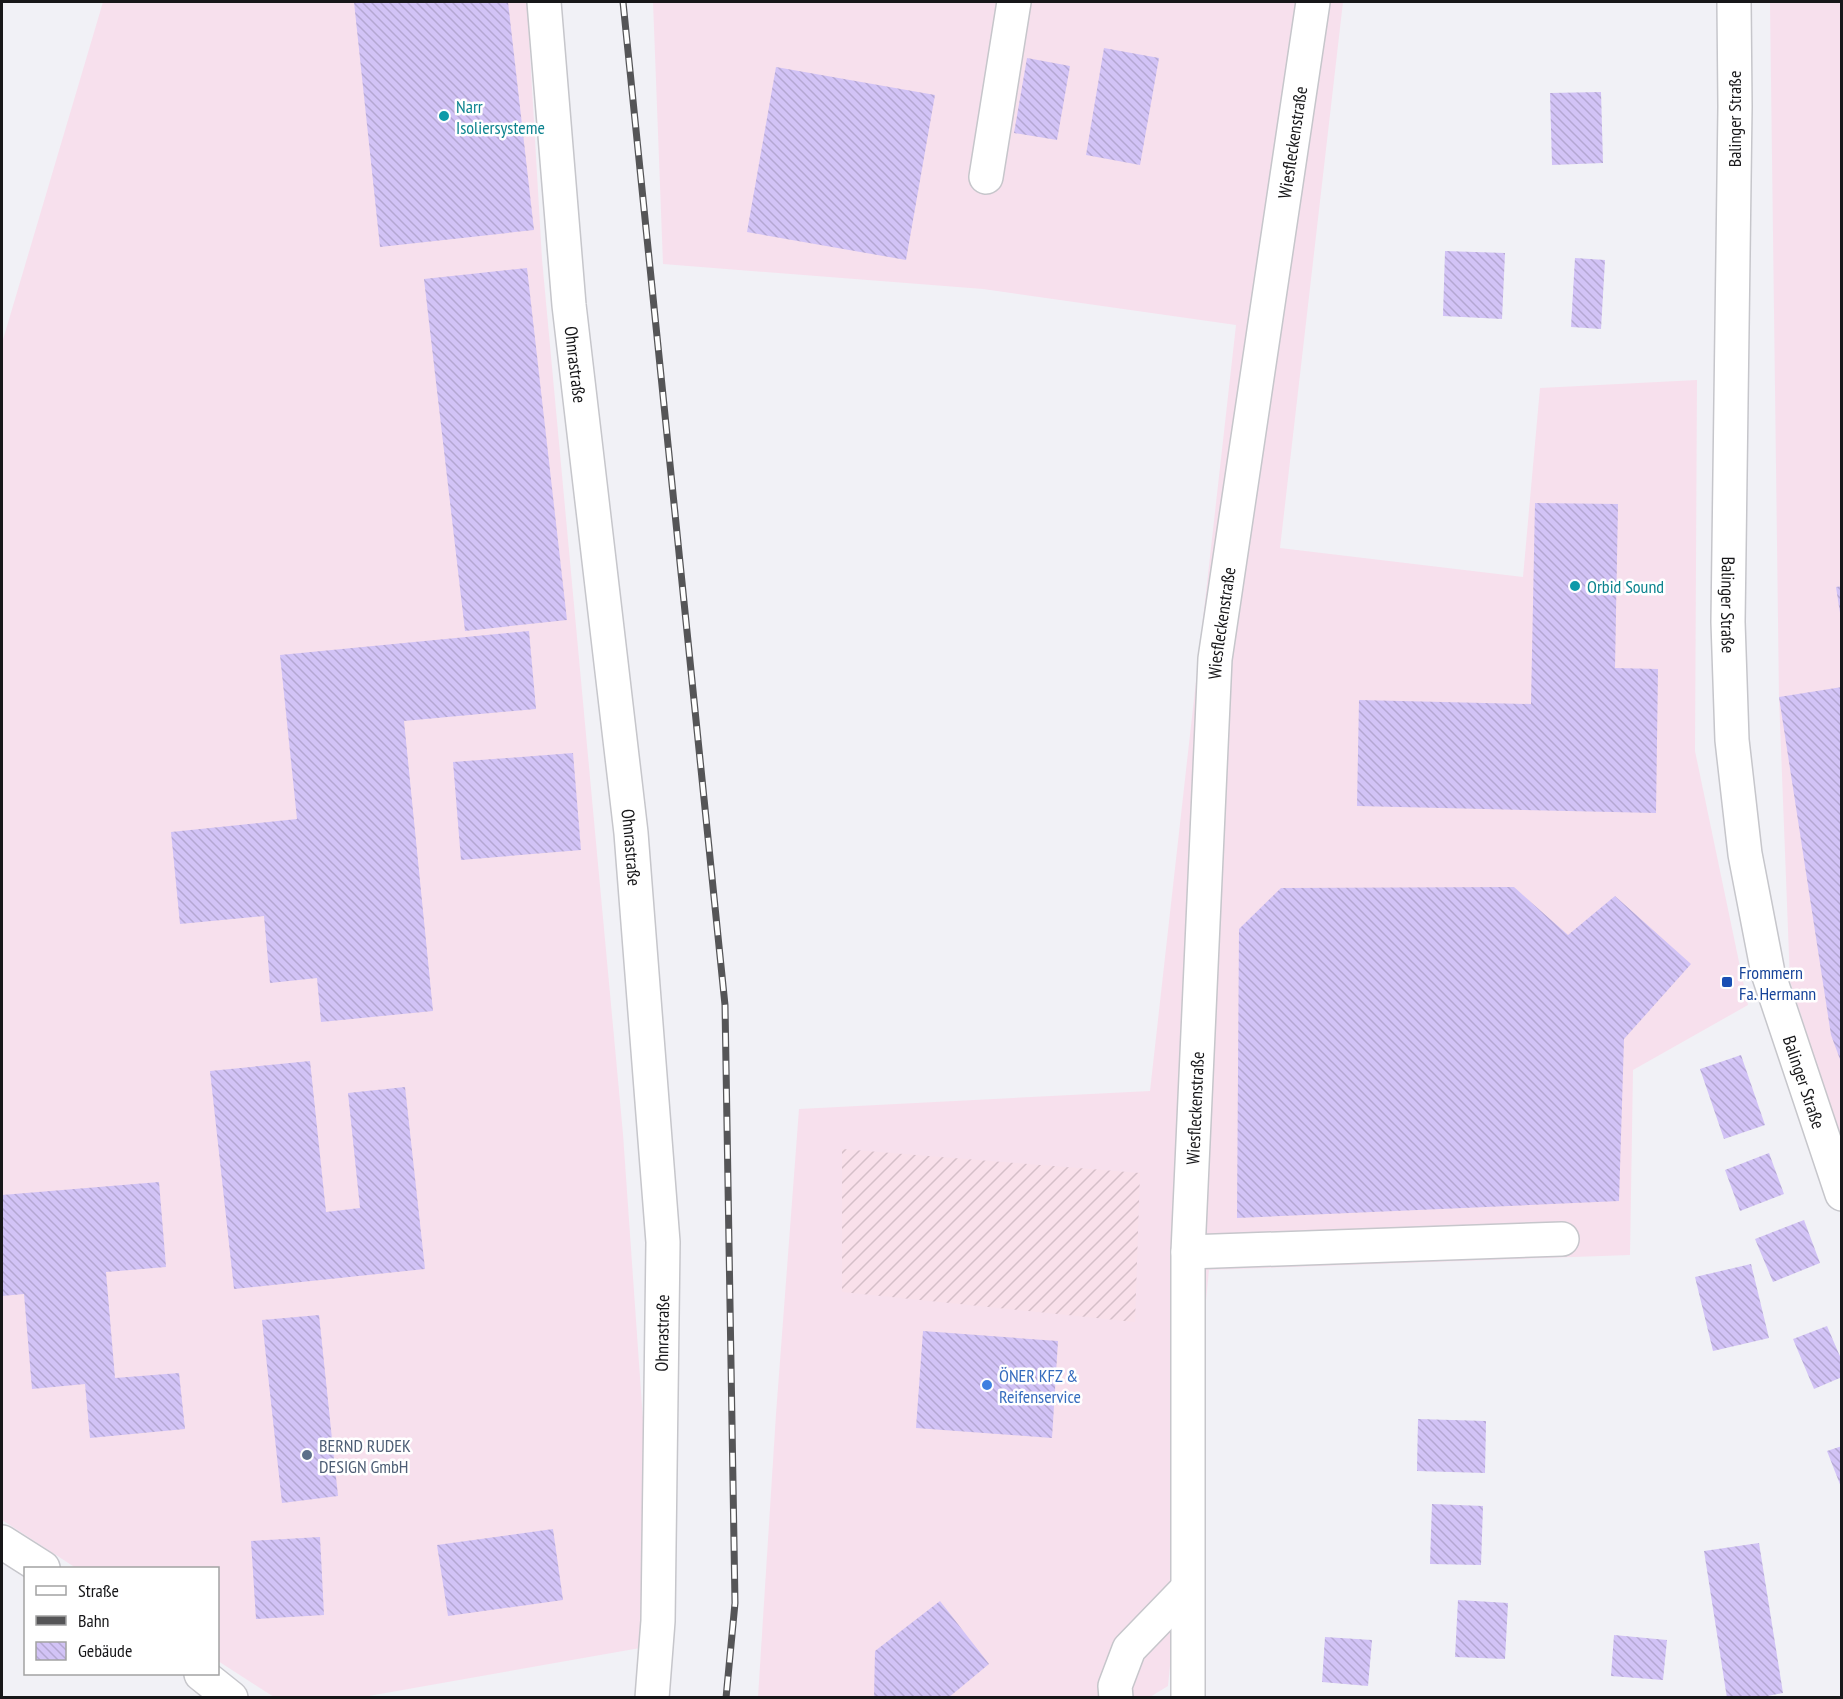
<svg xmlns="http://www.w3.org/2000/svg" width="1843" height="1699" font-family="'PT Sans Narrow',sans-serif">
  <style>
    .commercial { fill: #f7e0ed }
    .industrial { fill: url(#industrial-furrows) }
    .building { fill: url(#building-back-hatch) }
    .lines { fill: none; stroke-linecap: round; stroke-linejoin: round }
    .minor-casing { stroke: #c6c6cb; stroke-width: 36 }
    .major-casing { stroke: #c6c6cb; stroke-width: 36 }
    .minor { stroke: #fff; stroke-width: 33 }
    .major { stroke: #fff; stroke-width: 33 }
    .rail-casing { stroke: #555557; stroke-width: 7 }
    .rail { stroke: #fff; stroke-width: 4.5; stroke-dasharray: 14; stroke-linecap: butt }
    .culture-dot { fill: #0f9aa8; stroke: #fff; stroke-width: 2 }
    .transit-dot { fill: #1a4fb4; stroke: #fff; stroke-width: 2 }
    .shop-dot { fill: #3f7fe0; stroke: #fff; stroke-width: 2 }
    .service-dot { fill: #5c6f8a; stroke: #fff; stroke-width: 2 }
    .labels { text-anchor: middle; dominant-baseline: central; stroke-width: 5; stroke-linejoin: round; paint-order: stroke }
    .culture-label { font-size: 18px; fill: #0d838f; stroke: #fff; text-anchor: start }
    .street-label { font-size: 18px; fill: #171719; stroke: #fff }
    .transit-label { font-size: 18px; fill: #164399; stroke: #fff; text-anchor: start }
    .shop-label { font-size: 18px; fill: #366cbe; stroke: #fff; text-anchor: start }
    .service-label { font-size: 18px; fill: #4e5e75; stroke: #fff; text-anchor: start }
  </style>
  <defs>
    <pattern id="industrial-furrows" width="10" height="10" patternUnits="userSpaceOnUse" patternTransform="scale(1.5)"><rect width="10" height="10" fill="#f9e0ea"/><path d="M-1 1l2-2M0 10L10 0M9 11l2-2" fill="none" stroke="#d5bfc8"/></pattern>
    <pattern id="building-back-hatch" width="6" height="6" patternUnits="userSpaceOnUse" patternTransform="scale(1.5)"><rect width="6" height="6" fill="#d2c3f6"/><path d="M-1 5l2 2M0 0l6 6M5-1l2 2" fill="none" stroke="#b4a7d2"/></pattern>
  </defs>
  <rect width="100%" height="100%" fill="#f1f1f6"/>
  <g class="commercial">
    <path d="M103 2H527L542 259 623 1134 645 1449 640 1648 363 1697H274L218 1661V1568H76L2 1520V343Z"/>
    <path d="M653 2H1343L1280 548 1523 577 1540 388 1697 380 1695 751 1748 1005 1633 1070 1630 1255 1209 1270 1168 1686 1150 1697H758L776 1414 799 1109 1150 1091 1236 325 983 289 663 264Z"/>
    <path d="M1770 2H1841V1140L1790 981 1779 697Z"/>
  </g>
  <path class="industrial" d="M842 1149 1140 1173 1135 1322 842 1292Z"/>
  <g class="building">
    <path d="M354 2H508L534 230 380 247Z"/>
    <path d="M1104 48 1159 58 1140 165 1086 155Z"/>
    <path d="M1027 58 1070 66 1057 140 1014 133Z"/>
    <path d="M776 67 935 95 906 260 747 232Z"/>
    <path d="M1601 92 1603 163 1552 165 1550 93Z"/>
    <path d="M1445 251 1505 253 1502 319 1443 316Z"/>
    <path d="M1575 258 1605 260 1601 329 1571 327Z"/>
    <path d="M527 268 567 620 465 631 424 279Z"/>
    <path d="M1535 503 1618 504 1615 668 1658 669 1656 813 1357 806 1359 700 1531 704Z"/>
    <path d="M1842 586V613H1840L1836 587Z"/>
    <path d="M529 631 536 709 404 721 433 1011 321 1022 317 978 270 983 264 916 180 924 171 832 297 819 280 655Z"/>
    <path d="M1842 687V1062H1841L1831 1035 1779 697Z"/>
    <path d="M573 753 581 850 461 860 453 762Z"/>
    <path d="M1514 887 1568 935 1615 896 1691 964 1624 1039 1619 1201 1237 1218 1239 929 1281 888Z"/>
    <path d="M1741 1055 1765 1125 1724 1139 1700 1069Z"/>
    <path d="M310 1061 326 1212 360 1208 348 1093 405 1087 425 1269 234 1289 210 1071Z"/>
    <path d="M1769 1153 1784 1194 1740 1211 1725 1170Z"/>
    <path d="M159 1182 166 1267 106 1272 115 1378 179 1373 185 1429 90 1438 85 1384 32 1389 24 1294 2 1296V1195Z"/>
    <path d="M1804 1220 1820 1263 1773 1282 1755 1239Z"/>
    <path d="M1751 1264 1769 1338 1713 1351 1695 1277Z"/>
    <path d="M319 1315 338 1496 282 1503 262 1320Z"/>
    <path d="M1827 1326 1842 1361V1377L1814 1389 1793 1339Z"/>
    <path d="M923 1331 1058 1341 1052 1438 916 1428Z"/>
    <path d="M1418 1419 1486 1421 1485 1473 1417 1471Z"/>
    <path d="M1842 1446V1487H1841L1827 1451Z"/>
    <path d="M1432 1504 1483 1506 1481 1565 1430 1564Z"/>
    <path d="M553 1529 563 1600 448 1616 437 1545Z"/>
    <path d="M320 1537 324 1615 256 1619 251 1541Z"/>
    <path d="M1759 1543 1783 1693 1758 1698H1727L1704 1551Z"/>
    <path d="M1458 1600 1508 1603 1505 1659 1455 1657Z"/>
    <path d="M940 1601 989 1664 948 1698H874L875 1651Z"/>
    <path d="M1614 1635 1667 1640 1663 1680 1611 1676Z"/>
    <path d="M1325 1637 1372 1640 1368 1686 1322 1682Z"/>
  </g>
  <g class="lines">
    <defs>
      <g id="minor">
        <path id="s1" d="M544 2 569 305 631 833 663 1242 658 1621 652 1698"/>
        <path d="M986 177 1014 2"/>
        <path d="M1188 1252 1562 1239"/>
        <path d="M2 1542 43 1568"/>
        <path d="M201 1674 231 1698"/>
        <path d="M1116 1698 1115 1686 1129 1649 1187 1589"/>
        <path id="s2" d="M1188 1698V1252L1215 659 1313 2"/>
      </g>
      <g id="major">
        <path id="s3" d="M1734 2 1735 107 1728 622 1732 740 1745 854 1768 973 1842 1194"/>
      </g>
    </defs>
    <use href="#minor" class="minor-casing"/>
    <use href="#major" class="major-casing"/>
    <use href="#minor" class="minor"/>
    <use href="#major" class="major"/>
    <defs>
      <path id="rail" d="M623 2 725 1005 735 1603 726 1698"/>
    </defs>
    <use href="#rail" class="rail-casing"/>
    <use href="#rail" class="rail"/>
  </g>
  <g class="culture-dot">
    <circle cx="444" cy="116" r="6"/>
    <circle cx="1575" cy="586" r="6"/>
  </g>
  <rect class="transit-dot" x="1721" y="976" width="12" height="12" rx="3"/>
  <circle class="shop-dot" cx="987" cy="1385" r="6"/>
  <circle class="service-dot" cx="307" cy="1455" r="6"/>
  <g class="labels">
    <g class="culture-label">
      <text x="456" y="106">Narr<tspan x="456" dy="21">Isoliersysteme</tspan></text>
      <text x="1587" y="586">Orbid Sound</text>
    </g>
    <g class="street-label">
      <text transform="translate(1734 119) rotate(-90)">Balinger Straße</text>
      <text stroke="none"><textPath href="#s2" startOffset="1562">Wiesfleckenstraße</textPath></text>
      <text stroke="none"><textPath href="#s1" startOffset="364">Ohnrastraße</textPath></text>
      <text stroke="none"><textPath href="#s3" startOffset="603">Balinger Straße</textPath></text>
      <text stroke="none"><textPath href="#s2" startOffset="1076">Wiesfleckenstraße</textPath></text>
      <text stroke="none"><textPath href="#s1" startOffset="850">Ohnrastraße</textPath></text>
      <text stroke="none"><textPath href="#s3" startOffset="1089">Balinger Straße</textPath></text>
      <text stroke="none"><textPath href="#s2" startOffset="590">Wiesfleckenstraße</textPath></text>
      <text transform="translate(662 1333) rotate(-89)">Ohnrastraße</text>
    </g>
    <g class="transit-label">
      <text x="1739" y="972">Frommern<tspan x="1739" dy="21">Fa. Hermann</tspan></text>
    </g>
    <g class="shop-label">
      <text x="999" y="1375">ÖNER KFZ &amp;<tspan x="999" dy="21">Reifenservice</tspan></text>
    </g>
    <g class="service-label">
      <text x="319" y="1445">BERND RUDEK<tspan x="319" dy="21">DESIGN GmbH</tspan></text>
    </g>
  </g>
  <rect width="1843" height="1699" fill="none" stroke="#171719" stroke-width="6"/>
  <rect x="24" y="1567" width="195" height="108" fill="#ffffff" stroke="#a2a2a3" stroke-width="1.5"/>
  <rect x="36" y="1586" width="30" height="9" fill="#ffffff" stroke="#a2a2a3" stroke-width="1.5"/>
  <text x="78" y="1597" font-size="18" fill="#171719">Straße</text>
  <rect x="36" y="1616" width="30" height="9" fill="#555557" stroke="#a2a2a3" stroke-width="1.5"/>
  <text x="78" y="1627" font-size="18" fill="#171719">Bahn</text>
  <rect x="36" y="1642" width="30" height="18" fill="url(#building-back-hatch)" stroke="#a2a2a3" stroke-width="1.5"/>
  <text x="78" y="1657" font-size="18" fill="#171719">Gebäude</text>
</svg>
